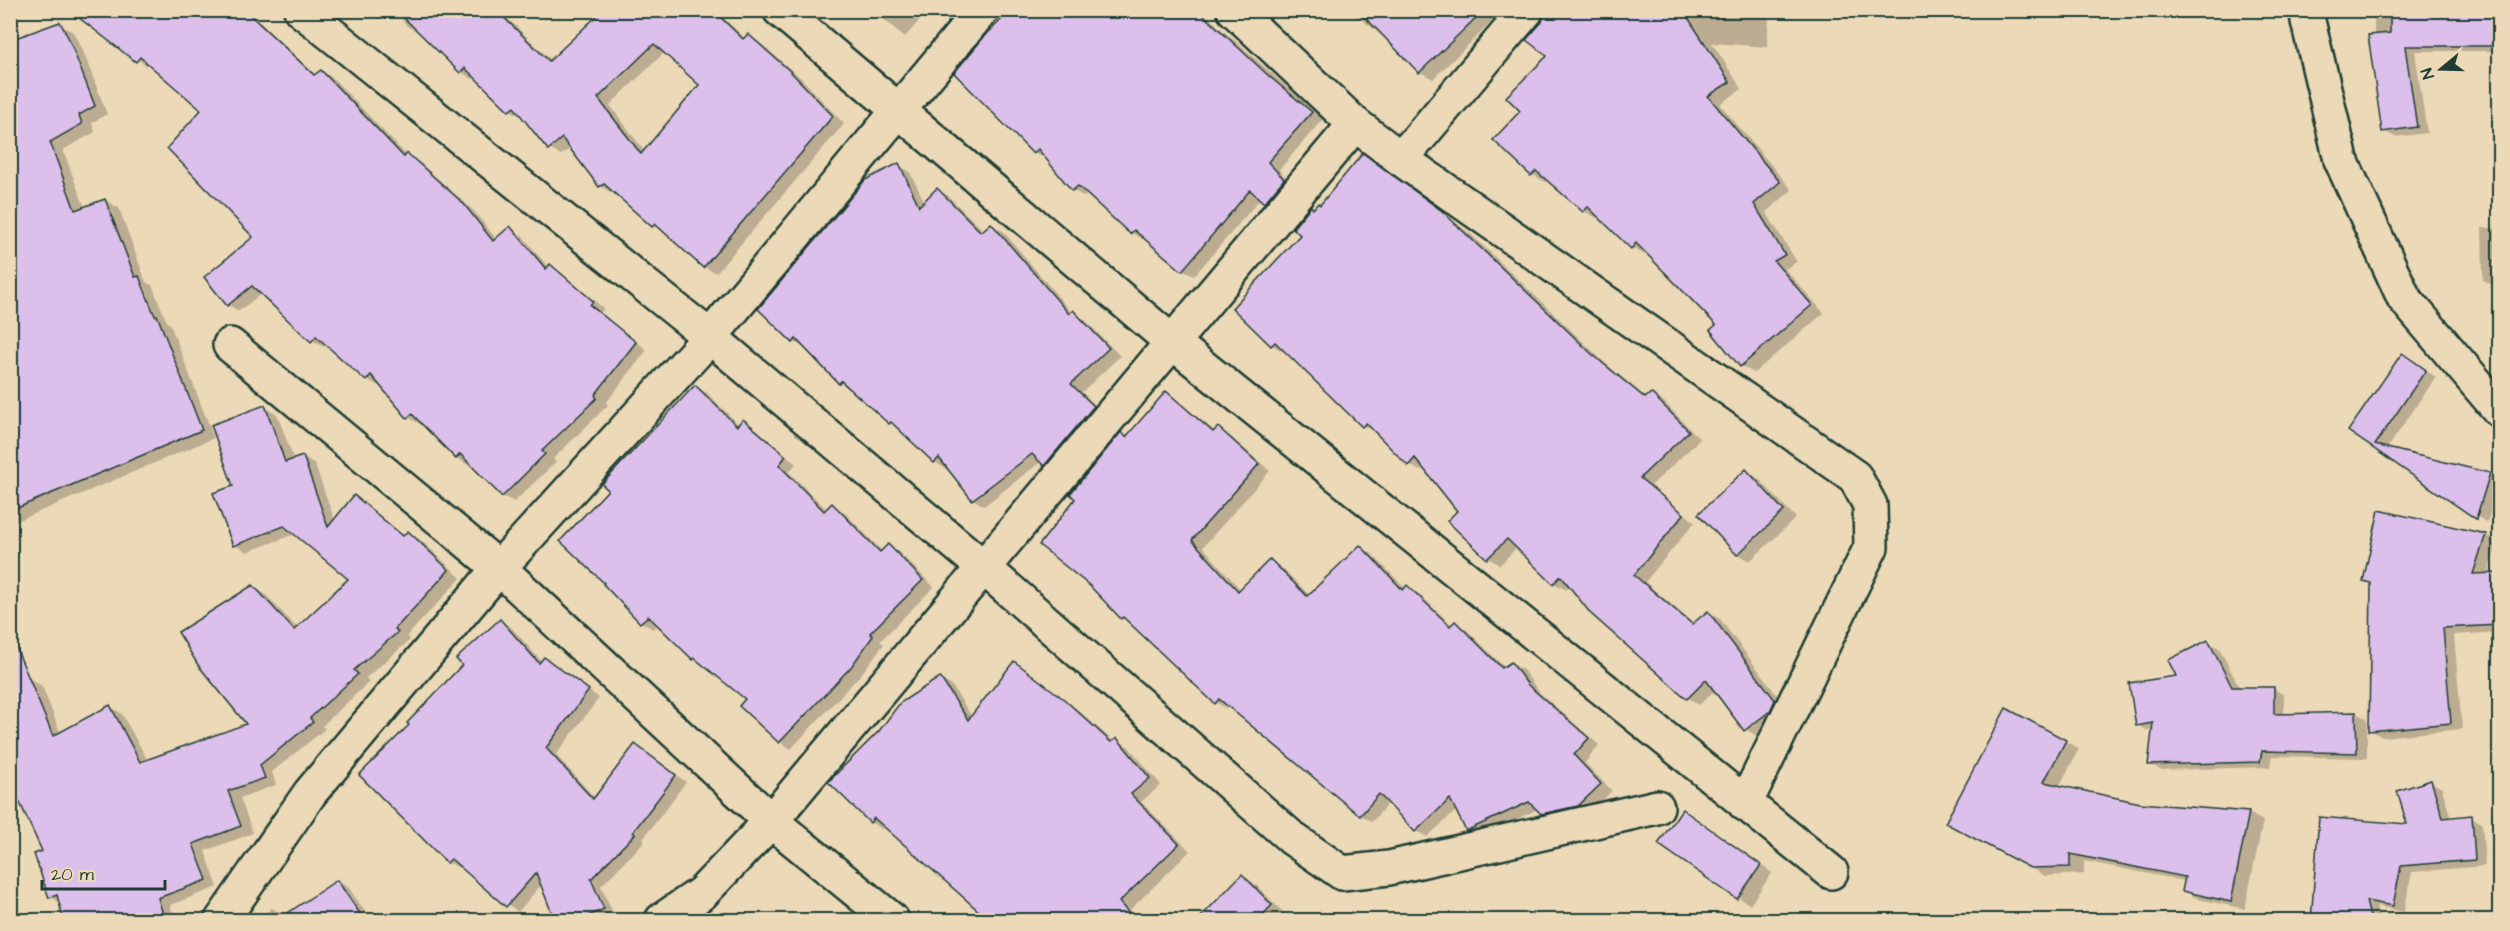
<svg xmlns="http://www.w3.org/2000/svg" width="2510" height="931" font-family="'Architects Daughter',sans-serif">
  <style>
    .shadow { fill: #0003; fill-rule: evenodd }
    .building { fill: #ddbfec; stroke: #1f3d34; stroke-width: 1.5; fill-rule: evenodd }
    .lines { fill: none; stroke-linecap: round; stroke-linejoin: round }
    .minor-casing { stroke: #1f3d34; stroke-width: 38 }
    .secondary-casing { stroke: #1f3d34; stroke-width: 38 }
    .minor { stroke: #ecd9b7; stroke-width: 33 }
    .secondary { stroke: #ecd9b7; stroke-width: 33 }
  </style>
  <rect width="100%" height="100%" fill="#ecd9b7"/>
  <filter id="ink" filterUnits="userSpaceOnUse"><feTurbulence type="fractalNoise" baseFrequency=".0167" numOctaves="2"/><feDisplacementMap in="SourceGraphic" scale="12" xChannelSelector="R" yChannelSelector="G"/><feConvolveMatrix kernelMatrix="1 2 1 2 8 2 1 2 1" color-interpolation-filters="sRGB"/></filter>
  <g filter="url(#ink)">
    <g class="shadow">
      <path d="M80 10 163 43 146 66Z"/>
      <path d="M207 10H246L316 75 321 71 333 78 407 156 419 162 474 211 497 240 510 228 522 235 549 268 562 273 604 309 600 313 647 350 606 403 608 405 553 459 556 462 514 502 502 496 470 463 468 465 456 458 422 422 420 424 408 417 381 384 379 386 367 380 327 344 324 347 312 340 262 293 239 311 228 305 255 237 203 110Z"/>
      <path d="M394 10H499L552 61 605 10H715L746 39 748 36 760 43 802 79 844 124 716 273 704 267 665 232 652 226 614 191 612 193 600 186 571 148 561 155 549 149 522 117 510 110 475 76 473 79 461 72 421 33 408 27ZM665 52 701 85 645 152 610 105Z"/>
      <path d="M872 10H929L905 37Z"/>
      <path d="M1004 10H1200L1323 119 1279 170 1295 187 1277 209 1261 198 1194 276 1182 269 1145 237 1143 239 1131 233 1088 194 1084 197 1073 190 1047 158 1034 153 999 24Z"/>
      <path d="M1349 10H1522L1510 24 1498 16 1433 79 1420 72 1391 42Z"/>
      <path d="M1547 10H1758L1769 17 1767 47 1712 43 1742 89 1720 104 1792 190 1766 212 1797 262 1785 269 1824 313 1754 373 1741 366 1718 325 1647 252 1645 255 1632 248 1599 216 1597 218 1584 211 1548 179 1545 182 1532 174 1522 111 1549 55 1528 40 1547 14Z"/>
      <path d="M2374 10H2500V51H2415L2427 133 2395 137 2384 131 2374 36Z"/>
      <path d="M59 24 73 32 82 48 107 114 92 123 95 132 63 150 85 208 105 200 119 208 146 282 152 285 167 322 170 324 214 438 10 524V41ZM139 280H142L159 323 156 324Z"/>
      <path d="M2497 157H2500V287H2496L2483 280 2482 228H2495Z"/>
      <path d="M1375 162 1473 236 1605 363 1647 398 1651 394 1663 401 1700 439 1651 486 1695 522 1645 582 1694 624 1708 613 1720 619 1786 707 1781 718 1757 736 1745 729 1715 690 1699 705 1688 698 1570 585 1566 590 1554 583 1517 547 1500 565 1488 558 1450 521 1459 511 1424 467 1420 471 1409 465 1376 431 1363 426 1286 350 1284 352 1272 345 1234 308 1302 235 1314 210Z"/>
      <path d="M899 165 910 172 925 203 937 190 948 196 984 231 991 225 1003 231 1072 313 1084 319 1120 356 1082 392 1104 414 1056 471 1042 461 984 506 973 499 948 467 946 469 935 462 902 430 840 382 805 348 794 342Z"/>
      <path d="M2412 361 2436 377 2387 449 2489 474 2500 480 2487 523 2350 430Z"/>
      <path d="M695 387 707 393 739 425 743 421 754 427 796 464 789 472 827 510 832 505 844 512 883 552 888 546 900 553 934 587 880 641 884 644 862 673 791 749 780 742 747 699 694 658 658 624 653 629 641 622 605 585 610 490Z"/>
      <path d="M1167 393 1216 432 1218 429 1230 436 1270 471 1203 547 1241 590 1270 561 1282 568 1310 596 1360 546 1371 553 1406 589 1408 587 1419 594 1453 626 1455 623 1467 630 1505 668 1511 663 1523 670 1540 693 1599 745 1585 763 1612 791 1590 812 1554 820 1538 809 1479 837 1467 830 1457 810 1427 837 1416 831 1389 802 1372 822 1361 815 1230 706 1227 709 1215 702 1134 625 1122 618 1077 499 1122 434 1128 438Z"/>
      <path d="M265 407 277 414 294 460 302 457 315 465 335 521 354 497 405 536 408 533 421 540 461 578 407 636 410 640 366 678 369 682 322 726 325 729 272 772 276 785 240 798 253 833 205 851 218 887 170 905 175 920H66L60 903 51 897 45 852 10 686 30 679 42 686 61 734 110 706 122 714 148 761 249 724 253 587 265 594 298 629 350 579 295 534 247 552 235 545V487Z"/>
      <path d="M1746 471 1758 478 1796 518 1750 561 1738 554 1700 514Z"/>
      <path d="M2380 512 2486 535 2498 542 2487 575 2500 576V632L2454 635 2462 729 2382 737 2370 730 2372 585 2365 580Z"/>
      <path d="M500 621 511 627 542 662 555 665 599 698 556 755 595 798 646 752 686 782 643 839 645 841 601 886 614 915 601 920H557L542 884 518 912 461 866 459 868 448 862 411 725Z"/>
      <path d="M2208 642 2219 648 2240 688 2274 689 2284 695V715L2356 713 2367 719V758L2272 756 2270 767 2160 770 2150 764 2154 730 2148 731 2137 725Z"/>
      <path d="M1015 663 1077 709 1114 742 1117 740 1129 747 1161 785 1141 802 1190 851 1130 910 1140 920H991L885 826 882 829 870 822 940 679 952 686 972 717Z"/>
      <path d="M2065 741 2079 749 2059 787 2140 804 2249 813 2263 821 2245 909 2198 899 2183 890 2185 881 2084 861V874L2045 876 1961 830Z"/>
      <path d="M2431 782 2442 788 2451 819 2471 817 2482 823 2485 866 2412 872 2404 912 2376 906 2380 920H2313L2409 826Z"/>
      <path d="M1694 818 1772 873 1750 905 1660 843Z"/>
      <path d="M2491 872H2500V920H2493Z"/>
      <path d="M1242 876 1254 883 1284 913 1276 920H1199Z"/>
      <path d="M338 881 349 888 366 913 381 920H258L272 908 285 916Z"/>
    </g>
    <g class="building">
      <path d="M69 10H245L314 75 321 70 404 157 407 153 463 203 493 241 510 226 546 269 550 264 593 301 590 305 636 342 595 395 597 398 542 451 545 454 502 497 460 454 456 459 412 414 407 418 371 375 366 381 316 336 311 342 252 286 227 306 204 277 253 237 167 148 201 110 140 57 136 62Z"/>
      <path d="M396 10H496L549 61 603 10H713L743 39 748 34 790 71 833 116 703 268 655 224 652 227 604 184 599 187 562 138 548 150 514 107 509 111 465 68 460 73ZM654 44 699 85 641 154 598 98Z"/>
      <path d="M1011 10H1198L1270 77 1312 112 1268 162 1284 179 1264 203 1250 190 1182 271 1134 230 1130 234 1078 186 1072 191 1038 149 1033 154 954 73 984 37Z"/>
      <path d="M1358 10H1484L1419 73Z"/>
      <path d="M1545 10H1683L1730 82 1708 96 1780 182 1754 204 1785 255 1774 261 1812 305 1740 367 1710 330 1716 325 1636 243 1631 249 1588 207 1583 212 1536 171 1531 176 1493 140 1520 111 1506 97 1547 56 1526 40 1542 22Z"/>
      <path d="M2390 11 2499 13V46H2405L2417 127 2382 132 2368 35 2390 33Z"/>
      <path d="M60 22 69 39 95 106 79 115 82 124 50 142 75 210 105 199 135 277 139 276 155 316 157 315 202 430 10 511V40Z"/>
      <path d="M1363 153 1442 211 1593 355 1645 398 1651 393 1689 431 1640 478 1684 514 1634 575 1692 624 1708 611 1775 700 1770 711 1744 731 1706 680 1687 699 1591 614 1561 576 1553 584 1507 539 1487 559 1447 521 1457 511 1415 458 1408 466 1366 423 1362 427 1275 342 1271 346 1232 308 1300 235 1293 228 1311 206 1313 209 1318 203 1320 205Z"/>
      <path d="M899 163 919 206 937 188 981 232 991 223 1069 314 1073 310 1109 348 1071 384 1094 406 1044 466 1032 454 972 500 939 458 934 463 891 422 889 424 841 381 839 384 796 339 793 343 758 309 865 180Z"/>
      <path d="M2402 353 2426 370 2375 445 2490 473 2476 519 2348 431Z"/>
      <path d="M695 385 737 426 743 419 786 456 779 465 824 511 832 503 880 552 888 544 923 580 870 633 873 636 851 667 779 743 739 706 745 699 694 658 693 660 648 616 640 623 603 584 604 583 560 541 608 490 602 484Z"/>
      <path d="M1166 391 1213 432 1218 427 1259 464 1192 540 1238 591 1270 559 1307 596 1360 545 1403 590 1407 585 1450 626 1455 621 1502 668 1511 662 1528 685 1589 738 1574 755 1601 784 1578 806 1541 814 1529 802 1466 831 1450 799 1415 832 1379 794 1360 816 1219 699 1215 704 1123 617 1121 619 1090 586 1039 545 1075 499 1070 494 1121 432 1126 437Z"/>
      <path d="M265 405 285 462 303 456 328 527 354 495 403 536 408 531 449 570 395 629 398 632 354 670 358 674 310 718 313 722 260 765 265 778 228 791 241 826 193 844 207 880 158 898 165 921H64L57 895 49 898 34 854 42 851 10 781V633L53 736 110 705 140 762 246 724 198 665 178 632 253 585 294 630 348 579 284 526 233 546 213 493 233 486 211 425Z"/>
      <path d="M1746 469 1784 511 1737 555 1698 514Z"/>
      <path d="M2379 510 2486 534 2473 574 2497 573 2499 625 2443 628 2451 723 2369 731 2371 583 2363 581Z"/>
      <path d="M500 619 539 663 544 657 589 690 546 748 593 799 635 744 676 775 633 832 635 834 591 879 604 909 576 921H555L536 873 506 907 451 859 447 863 359 775 409 725 407 723 462 665 456 659Z"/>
      <path d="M2208 640 2232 687H2274V714L2356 712 2357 753 2262 751 2260 762 2148 765 2153 723 2136 726 2129 683 2176 676 2168 660Z"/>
      <path d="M1014 661 1065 700 1111 742 1117 738 1150 778 1131 794 1179 844 1119 902 1136 921H990L874 818 870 823 828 782 879 731 900 703 940 677 968 720Z"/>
      <path d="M2006 708 2066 740 2044 782 2140 803 2249 812 2231 902 2182 891 2185 877 2070 854V867L2030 868 1945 823Z"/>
      <path d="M2431 780 2443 818 2472 815 2475 860 2401 866 2393 906 2366 901 2371 921H2311L2319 817 2407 824 2397 791Z"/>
      <path d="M1682 809 1761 865 1737 899 1658 844Z"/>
      <path d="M1242 874 1272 905 1257 921H1197Z"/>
      <path d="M337 880 365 921H276Z"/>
    </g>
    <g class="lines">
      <defs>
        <g id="minor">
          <path d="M301 10 710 337 983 567 1293 839 1342 873 1389 868 1657 807"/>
          <path d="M780 10 1172 342 1831 872"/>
          <path d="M1234 10 1355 124 1401 159 1855 477 1870 505 1871 547 1745 804"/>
          <path d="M1401 159 1527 10"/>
          <path d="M230 345 499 568 771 821 892 920"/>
          <path d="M222 920 310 793 499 568 710 337 982 10"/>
          <path d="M662 920 702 893 771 821 1355 124"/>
        </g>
        <path id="secondary" d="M2307 10 2308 21 2341 160 2404 298 2500 411"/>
      </defs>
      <use href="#minor" class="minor-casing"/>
      <use href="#secondary" class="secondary-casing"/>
      <use href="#minor" class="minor"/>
      <use href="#secondary" class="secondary"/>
    </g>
  </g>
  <rect width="2510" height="931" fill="none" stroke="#ecd9b7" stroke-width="36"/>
  <rect x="18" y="18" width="2474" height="895" fill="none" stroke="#1f3d34" stroke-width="2" filter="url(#ink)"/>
  <g transform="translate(2441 69) rotate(251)" stroke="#ecd9b7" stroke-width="4.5" paint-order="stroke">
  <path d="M0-4.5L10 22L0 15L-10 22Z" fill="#1f3d34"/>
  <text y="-9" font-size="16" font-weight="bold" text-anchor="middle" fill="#1f3d34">N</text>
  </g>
  <path d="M42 880v9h123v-9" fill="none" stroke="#1f3d34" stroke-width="3"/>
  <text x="51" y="880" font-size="18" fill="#1f3d34" stroke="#ecd9b7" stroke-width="4.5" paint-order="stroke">20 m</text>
</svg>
